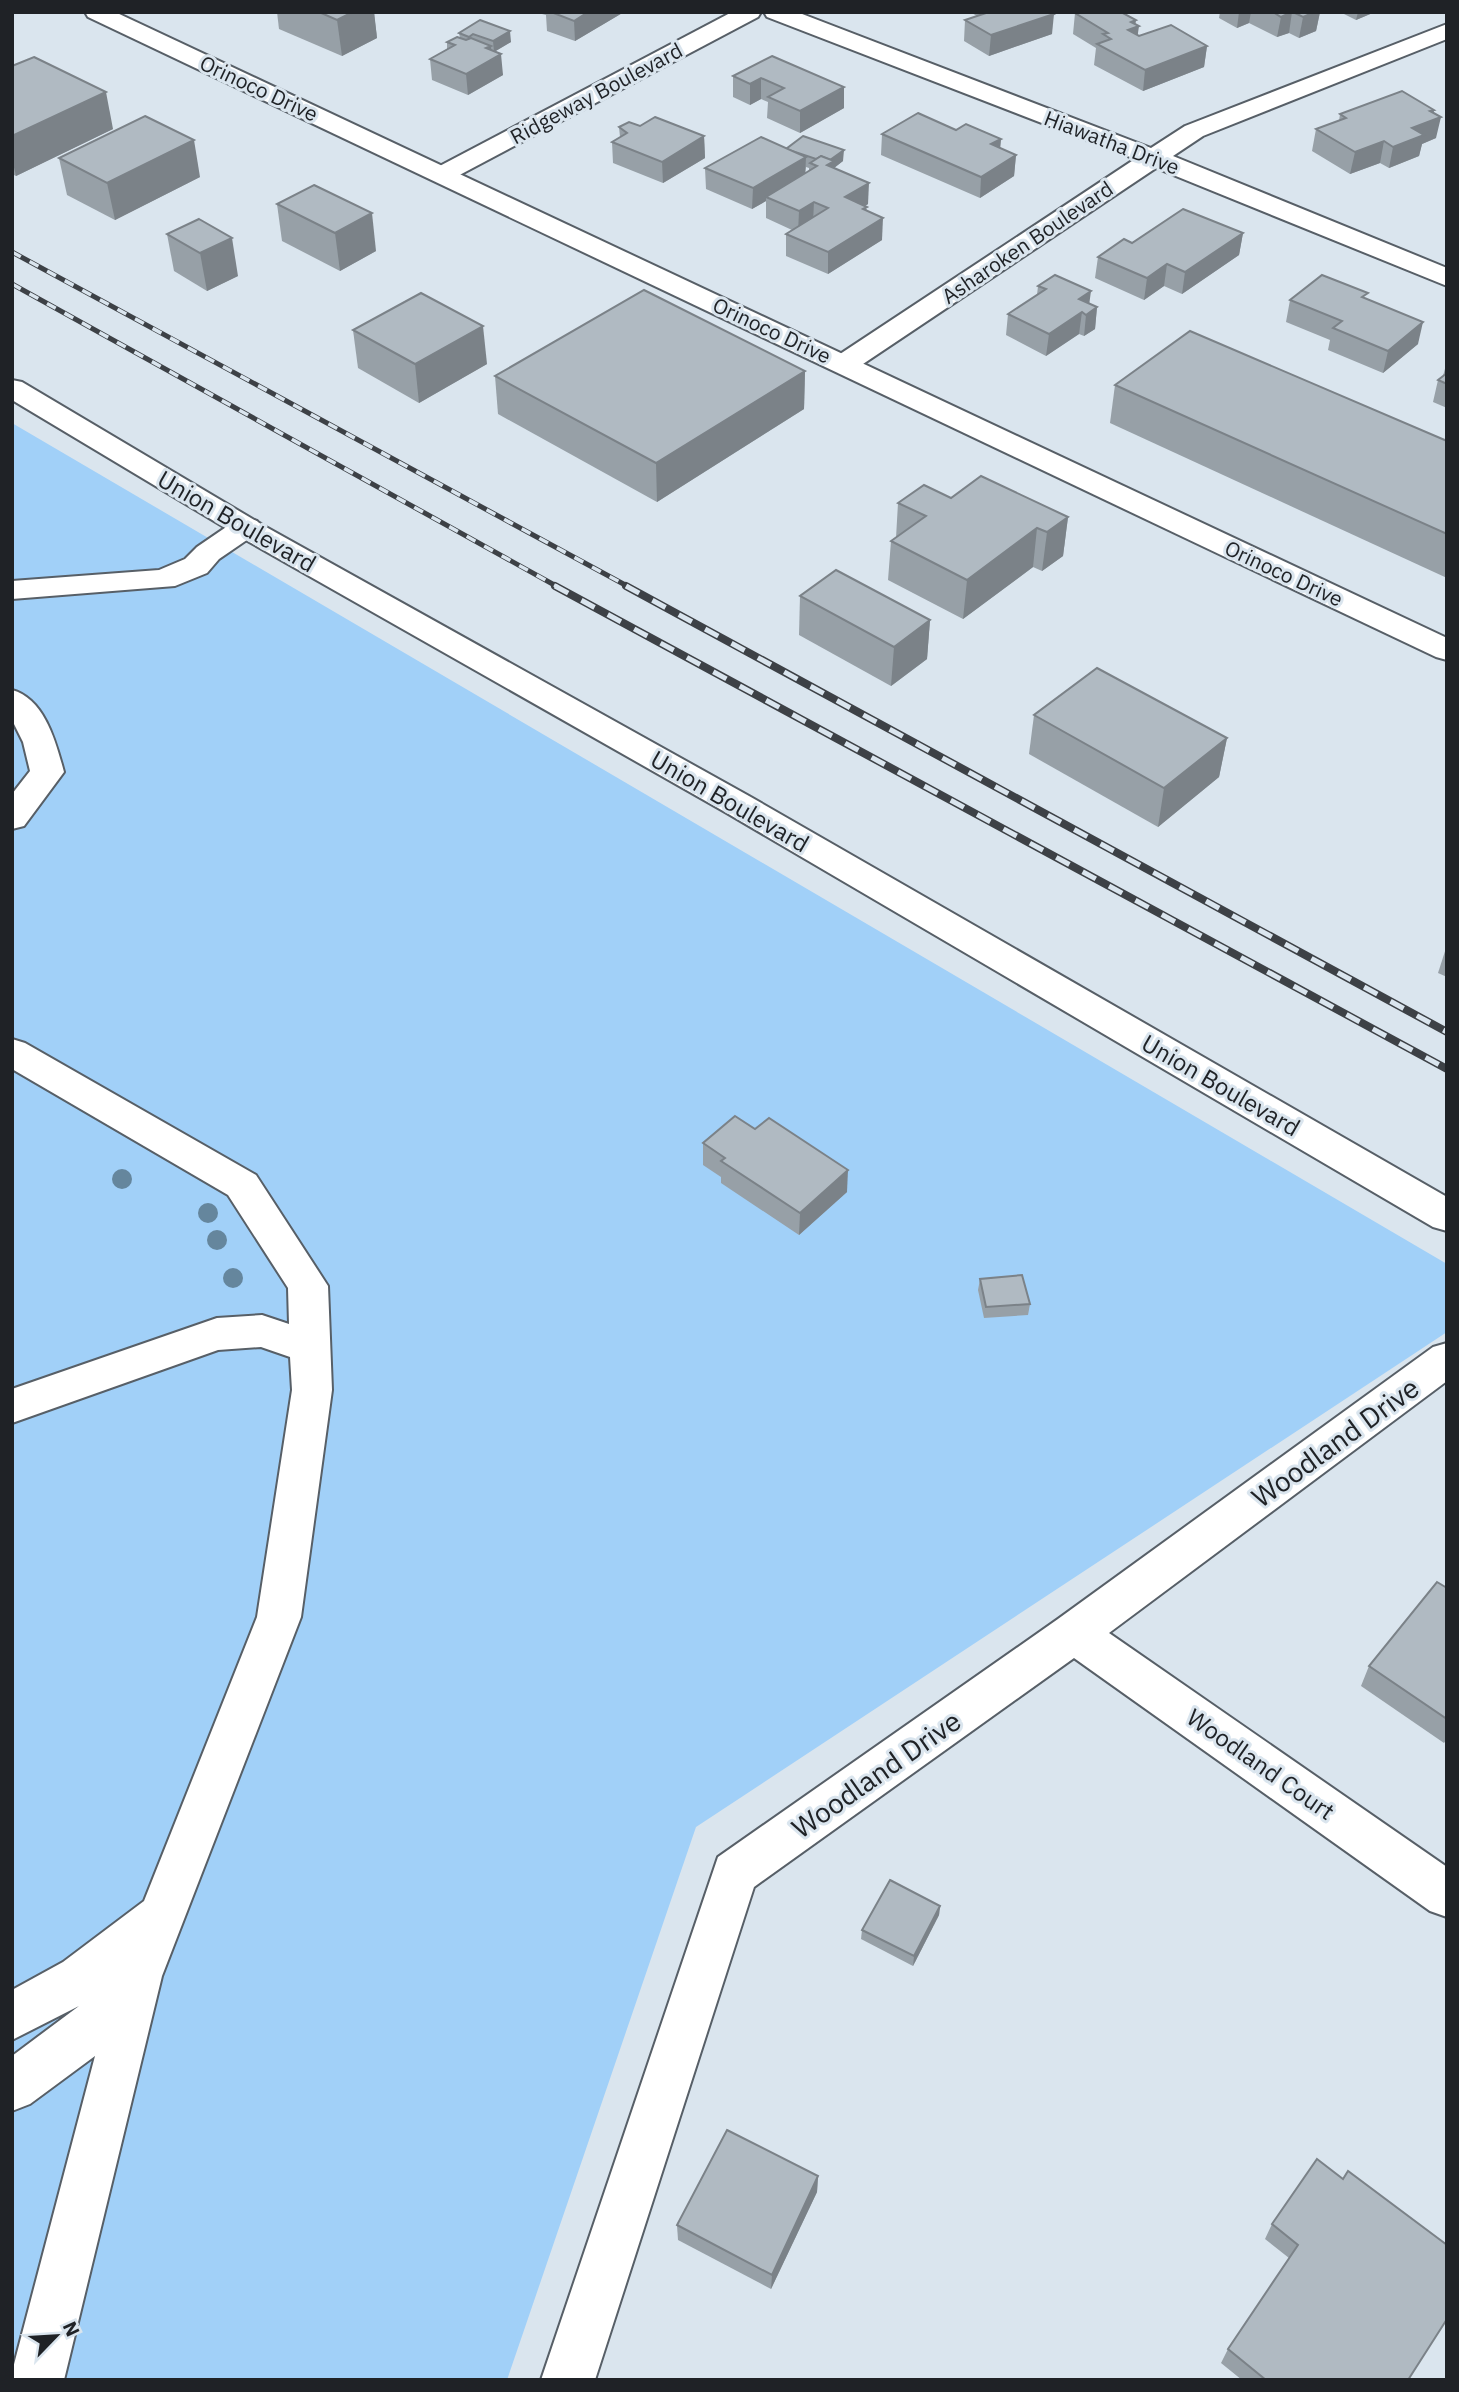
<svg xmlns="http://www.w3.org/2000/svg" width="1459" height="2392" font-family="'IBM Plex Sans',sans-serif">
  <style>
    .green { fill: #a1d0f8 }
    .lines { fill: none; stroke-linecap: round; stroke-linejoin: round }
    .service-casing { stroke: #575f67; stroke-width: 4 }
    .minor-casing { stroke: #575f67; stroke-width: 4 }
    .tertiary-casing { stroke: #575f67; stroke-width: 4 }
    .secondary-casing { stroke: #575f67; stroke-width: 4 }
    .service { fill: #fff; fill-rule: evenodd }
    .minor { fill: #fff; fill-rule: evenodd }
    .tertiary { fill: #fff; fill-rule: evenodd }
    .secondary { fill: #fff; fill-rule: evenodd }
    .rail-far1-casing { stroke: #3d4146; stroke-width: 5 }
    .rail-casing { stroke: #3d4146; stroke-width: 8 }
    .rail-far1 { stroke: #dae5ee; stroke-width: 3.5; stroke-dasharray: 10; stroke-linecap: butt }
    .rail { stroke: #dae5ee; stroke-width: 5; stroke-dasharray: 15; stroke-linecap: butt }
    .tree { fill: #65869d }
    .wall { fill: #97a0a7; fill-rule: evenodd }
    .shaded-wall { fill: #7b8288 }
    .building { fill: #b0bac2; stroke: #7b8288; stroke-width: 2 }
    .labels { text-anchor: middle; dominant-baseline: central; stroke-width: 6; stroke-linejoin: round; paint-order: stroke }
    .far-street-label { font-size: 21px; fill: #1f2226; stroke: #dae5ee }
    .street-label { font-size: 24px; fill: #1f2226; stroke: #dae5ee }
    .near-street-label { font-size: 28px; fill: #1f2226; stroke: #dae5ee }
  </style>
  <rect width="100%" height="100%" fill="#dae5ee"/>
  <path class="green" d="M12 423 1447 1264V1332L696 1827 507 2380H12Z"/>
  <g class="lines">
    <defs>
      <g id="service">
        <path d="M246 518 257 521 261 527 257 533 219 559 207 573 175 586 12 599V581L159 570 185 559 197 547 235 521Z"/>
        <path d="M12 690C45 699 56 743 64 772L24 826 12 829V794L30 771 23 742 12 720Z"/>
        <path d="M12 1039 25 1043 256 1175 328 1286 332 1390 301 1617 162 1976 64 2380H12V2372L95 2056 30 2104 12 2111V2056L79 2006 12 2040V1990L63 1962 144 1901 257 1617 292 1390 290 1357 261 1347 218 1350 12 1423V1389L217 1318 262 1315 289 1324 288 1288 228 1195 12 1069Z"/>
      </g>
      <g id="minor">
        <path d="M732 12H761L758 17 452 179 443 182 434 179 430 174 434 169Z"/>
        <path d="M764 12H797L1151 148 1185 126 1447 24V39L1203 136 1173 156 1447 268V286L1156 168 854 370 844 372 834 370 830 364 834 358 1135 159 767 17Z"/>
        <path d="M1447 1343V1381L1109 1633 1447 1867V1917L1430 1911 1074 1658 754 1887 595 2380H541L718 1857 1058 1619 1433 1347Z"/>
      </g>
      <path id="tertiary" d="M85 12H115L1447 638V660L1436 657 88 17Z"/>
      <path id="secondary" d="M12 380 22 382 266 527 749 796 1447 1197V1231L1433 1227 725 812 244 539 12 400Z"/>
    </defs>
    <use href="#service" class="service-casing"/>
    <use href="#minor" class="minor-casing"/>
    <use href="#tertiary" class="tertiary-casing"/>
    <use href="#secondary" class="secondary-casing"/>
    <use href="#service" class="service"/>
    <use href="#minor" class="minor"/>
    <use href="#tertiary" class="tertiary"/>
    <use href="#secondary" class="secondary"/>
    <defs>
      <g id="rail-far1">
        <path d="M12 252 629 587"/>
        <path d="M12 284 558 587"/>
      </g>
      <g id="rail">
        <path d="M555 586 1447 1069"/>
        <path d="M626 586 1447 1032"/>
      </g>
    </defs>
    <use href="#rail-far1" class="rail-far1-casing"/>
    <use href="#rail" class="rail-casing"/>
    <use href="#rail-far1" class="rail-far1"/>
    <use href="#rail" class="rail"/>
  </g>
  <g class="tree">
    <circle cx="122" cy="1179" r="10"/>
    <circle cx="208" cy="1213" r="10"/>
    <circle cx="217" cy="1240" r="10"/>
    <circle cx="233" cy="1278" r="10"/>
  </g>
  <g class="wall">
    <path d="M277 12H374L377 38 342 56 279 29Z"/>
    <path d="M542 12H624L575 41 547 31 546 15 542 14Z"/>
    <path d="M970 12H1052V34L989 56 964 41 965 20 977 16Z"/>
    <path d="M1220 12H1320L1316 31 1299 38 1289 33 1277 37 1249 23 1237 28 1219 18Z"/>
    <path d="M1340 12H1375L1356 20Z"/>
    <path d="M1075 13 1135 24 1137 35 1139 36 1207 46 1204 67 1143 91 1094 65 1096 48 1073 34Z"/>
    <path d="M480 20 511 42 494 52 503 75 468 95 432 80 430 59 447 49V42L460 38 459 33Z"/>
    <path d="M772 56 844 87V108L800 133 767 118 768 102 761 99 750 105 733 97V76Z"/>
    <path d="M12 66 113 129 16 176 12 174Z"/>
    <path d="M1434 110 1433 113 1436 138 1422 144 1419 156 1389 168 1380 163 1350 174 1312 151 1316 129 1339 121 1340 114Z"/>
    <path d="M640 126 704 136 705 158 663 183 613 163 612 142 620 137 619 127Z"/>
    <path d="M882 134 1001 139 1000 148 1016 155 1014 176 980 198 881 155Z"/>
    <path d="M786 148 843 161 834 168 868 204 865 206 882 240 828 274 786 256V234L792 230 766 218V201L752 209 706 189 705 168ZM806 167 809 168V171L805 173Z"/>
    <path d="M59 158 200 177 115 220 67 195Z"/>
    <path d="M277 204 376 251 340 271 282 241Z"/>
    <path d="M1243 233 1239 255 1182 294 1164 286 1144 300 1095 278 1098 257Z"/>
    <path d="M167 234 238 276 207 291 174 271Z"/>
    <path d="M1038 286 1097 307 1095 329 1084 336 1079 334 1046 356 1006 335 1008 314 1037 295Z"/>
    <path d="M1366 299 1418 344 1383 373 1328 350 1330 340 1286 322 1290 300Z"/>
    <path d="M353 330 487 364 419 403 358 368Z"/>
    <path d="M1447 361V408L1433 402 1438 380 1443 376Z"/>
    <path d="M805 371 804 409 657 502 498 414 495 376Z"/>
    <path d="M1115 385 1447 442V578L1110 423Z"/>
    <path d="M951 498 1068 517 1063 556 1042 571 1033 567 963 619 888 580 891 541 896 538 898 503Z"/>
    <path d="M800 596 930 620 927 659 891 686 799 635Z"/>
    <path d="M1034 715 1227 738 1219 777 1158 827 1029 754Z"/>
    <path d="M1447 945V977L1438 973Z"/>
    <path d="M703 1143 847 1192 799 1235 721 1183V1177L703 1165Z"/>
    <path d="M980 1279 1030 1304 1028 1315 984 1318 978 1290Z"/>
    <path d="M1447 1588V1739L1444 1743 1361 1686 1369 1666Z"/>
    <path d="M940 1906 939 1915 913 1966 861 1939 862 1930Z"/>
    <path d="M1317 2159 1408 2380H1242L1221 2363 1228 2349 1289 2258 1265 2239 1272 2224Z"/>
    <path d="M818 2176 817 2192 771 2289 678 2240 677 2225Z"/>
  </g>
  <g class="shaded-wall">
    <path d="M353 12H374L377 38 342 56 337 20Z"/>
    <path d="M588 12H624L575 41 574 21Z"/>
    <path d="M1239 12H1251L1249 23 1237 28Z"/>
    <path d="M1292 12 1289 33 1277 37 1281 17Z"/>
    <path d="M1310 12H1320L1316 31 1299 38 1303 17Z"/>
    <path d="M1358 12H1375L1356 20Z"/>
    <path d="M1054 14 1052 34 989 56 991 35Z"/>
    <path d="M1136 20 1135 28 1139 26 1136 47 1128 30 1131 22Z"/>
    <path d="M510 31 511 42 494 52 493 41Z"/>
    <path d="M491 46 492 60 501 54 503 75 468 95 466 74 486 48Z"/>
    <path d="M1207 46 1204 67 1143 91 1145 70Z"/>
    <path d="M761 78V99L750 105V84Z"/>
    <path d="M844 87V108L800 133V111Z"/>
    <path d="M106 92 113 129 16 176 12 159V136Z"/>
    <path d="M1434 110 1432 121 1441 117 1436 138 1422 144 1419 156 1389 168 1393 147 1430 111Z"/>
    <path d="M704 136 705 158 663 183 662 162Z"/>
    <path d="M1001 139 999 160 991 144Z"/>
    <path d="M194 140 200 177 115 220 107 183Z"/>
    <path d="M1384 141 1380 163 1350 174 1355 152Z"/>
    <path d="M844 150 843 161 834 168 833 183 826 163Z"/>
    <path d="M1016 155 1014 176 980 198 981 177Z"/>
    <path d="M806 157 805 179 766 197V201L752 209 753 188Z"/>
    <path d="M869 183 868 204 845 219V197Z"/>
    <path d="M814 202 813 223 798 233 799 211Z"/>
    <path d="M372 213 376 251 340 271 335 233Z"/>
    <path d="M883 218 882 240 828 274V252Z"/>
    <path d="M1243 233 1239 255 1182 294 1185 272Z"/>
    <path d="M232 238 238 276 207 291 200 253Z"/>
    <path d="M1167 264 1164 286 1144 300 1147 278Z"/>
    <path d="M1091 291 1088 313 1082 312 1079 334 1046 356 1049 334 1079 299Z"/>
    <path d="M1097 307 1095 329 1084 336 1086 315Z"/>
    <path d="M1423 322 1418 344 1383 373 1388 351Z"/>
    <path d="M483 326 487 364 419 403 415 364Z"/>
    <path d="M805 371 804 409 657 502 656 463Z"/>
    <path d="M1068 517 1063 556 1042 571 1047 532Z"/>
    <path d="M1037 528 1033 567 963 619 967 580Z"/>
    <path d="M930 620 927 659 891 686 894 647Z"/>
    <path d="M1227 738 1219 777 1158 827 1164 788Z"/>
    <path d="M848 1170 847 1192 799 1235 800 1213Z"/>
    <path d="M940 1906 939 1915 913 1966 914 1956Z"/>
    <path d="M818 2176 817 2192 771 2289 772 2275Z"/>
  </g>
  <g class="building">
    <path d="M319 12H353L337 20Z"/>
    <path d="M551 12H588L574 21Z"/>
    <path d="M989 12H1052L1054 14 991 35 965 20Z"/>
    <path d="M1077 12H1121L1136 20 1131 22 1139 26 1128 30 1139 36 1171 25 1207 46 1145 70 1097 44 1111 39 1103 34 1108 33 1075 13Z"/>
    <path d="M1273 12H1292L1281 17Z"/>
    <path d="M1293 12H1315L1303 17Z"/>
    <path d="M480 20 510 31 493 41 473 34 469 37 459 33Z"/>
    <path d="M457 37 466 40 471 38 491 46 486 48 501 54 466 74 430 59 455 45 447 42Z"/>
    <path d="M772 56 844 87 800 111 768 97 784 88 761 78 750 84 733 76Z"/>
    <path d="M34 57 106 92 12 136V66Z"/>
    <path d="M1402 91 1434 110 1430 111 1441 117 1412 128 1424 135 1393 147 1384 141 1355 152 1316 129 1346 118 1340 114Z"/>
    <path d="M918 113 956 130 966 124 1001 139 991 144 1016 155 981 177 882 134Z"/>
    <path d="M145 116 194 140 107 183 59 158Z"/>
    <path d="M655 117 704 136 662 162 612 142 627 133 619 127 629 122 640 126Z"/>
    <path d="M803 136 844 150 830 160 821 156 816 159 786 149Z"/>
    <path d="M761 137 806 157 753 188 705 168Z"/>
    <path d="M821 156 834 161 827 165 869 183 845 197 867 207 863 209 883 218 828 252 786 234 828 208 814 202 799 211 766 197 817 166 810 163Z"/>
    <path d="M314 185 372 213 335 233 277 204Z"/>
    <path d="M1183 209 1243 233 1185 272 1167 264 1147 278 1098 257 1124 239 1132 243Z"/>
    <path d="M199 219 232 238 200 253 167 234Z"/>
    <path d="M1055 275 1091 291 1079 299 1097 307 1086 315 1082 312 1049 334 1008 314 1046 289 1038 286Z"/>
    <path d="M1322 275 1368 293 1362 297 1423 322 1388 351 1333 328 1342 321 1290 300Z"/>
    <path d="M644 290 805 371 656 463 495 376Z"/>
    <path d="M421 293 483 326 415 364 353 330Z"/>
    <path d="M1190 331 1447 441V534L1115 385Z"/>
    <path d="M1447 373V384L1438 380Z"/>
    <path d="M981 476 1068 517 1047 532 1037 528 967 580 891 541 926 516 898 503 924 485 951 498Z"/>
    <path d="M836 570 930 620 894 647 800 596Z"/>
    <path d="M1097 668 1227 738 1164 788 1034 715Z"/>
    <path d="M735 1116 755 1129 769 1118 848 1170 800 1213 721 1161 725 1158 703 1143Z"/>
    <path d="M1022 1275 1030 1304 986 1307 980 1279Z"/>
    <path d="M1437 1582 1447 1588V1719L1369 1666Z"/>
    <path d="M890 1880 940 1906 914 1956 862 1930Z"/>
    <path d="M727 2130 818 2176 772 2275 677 2225Z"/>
    <path d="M1317 2159 1343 2179 1348 2171 1447 2245V2319L1408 2380H1266L1228 2349 1298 2245 1272 2224Z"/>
  </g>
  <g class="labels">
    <g class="far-street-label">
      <text transform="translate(259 88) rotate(25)">Orinoco Drive</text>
      <text transform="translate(596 93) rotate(-28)">Ridgeway Boulevard</text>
      <text transform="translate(1112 142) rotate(21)">Hiawatha Drive</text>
      <text transform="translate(1027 242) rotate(-34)">Asharoken Boulevard</text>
      <text transform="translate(772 330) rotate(25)">Orinoco Drive</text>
      <text transform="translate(1284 573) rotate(25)">Orinoco Drive</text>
    </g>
    <g class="street-label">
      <text transform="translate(237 521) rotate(30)">Union Boulevard</text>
      <text transform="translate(730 801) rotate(30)">Union Boulevard</text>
      <text transform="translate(1221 1085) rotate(30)">Union Boulevard</text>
      <text transform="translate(1261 1764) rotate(35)">Woodland Court</text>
    </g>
    <g class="near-street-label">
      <text transform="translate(1335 1442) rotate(-36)">Woodland Drive</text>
      <text transform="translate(876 1774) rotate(-35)">Woodland Drive</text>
    </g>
  </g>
  <rect width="1459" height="2392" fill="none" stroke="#1f2226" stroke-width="28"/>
  <g transform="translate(56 2336) rotate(65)" stroke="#dae5ee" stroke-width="5" paint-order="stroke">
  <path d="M0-5L12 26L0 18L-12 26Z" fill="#1f2226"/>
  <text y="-10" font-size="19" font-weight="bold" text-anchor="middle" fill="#1f2226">N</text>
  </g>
</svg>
